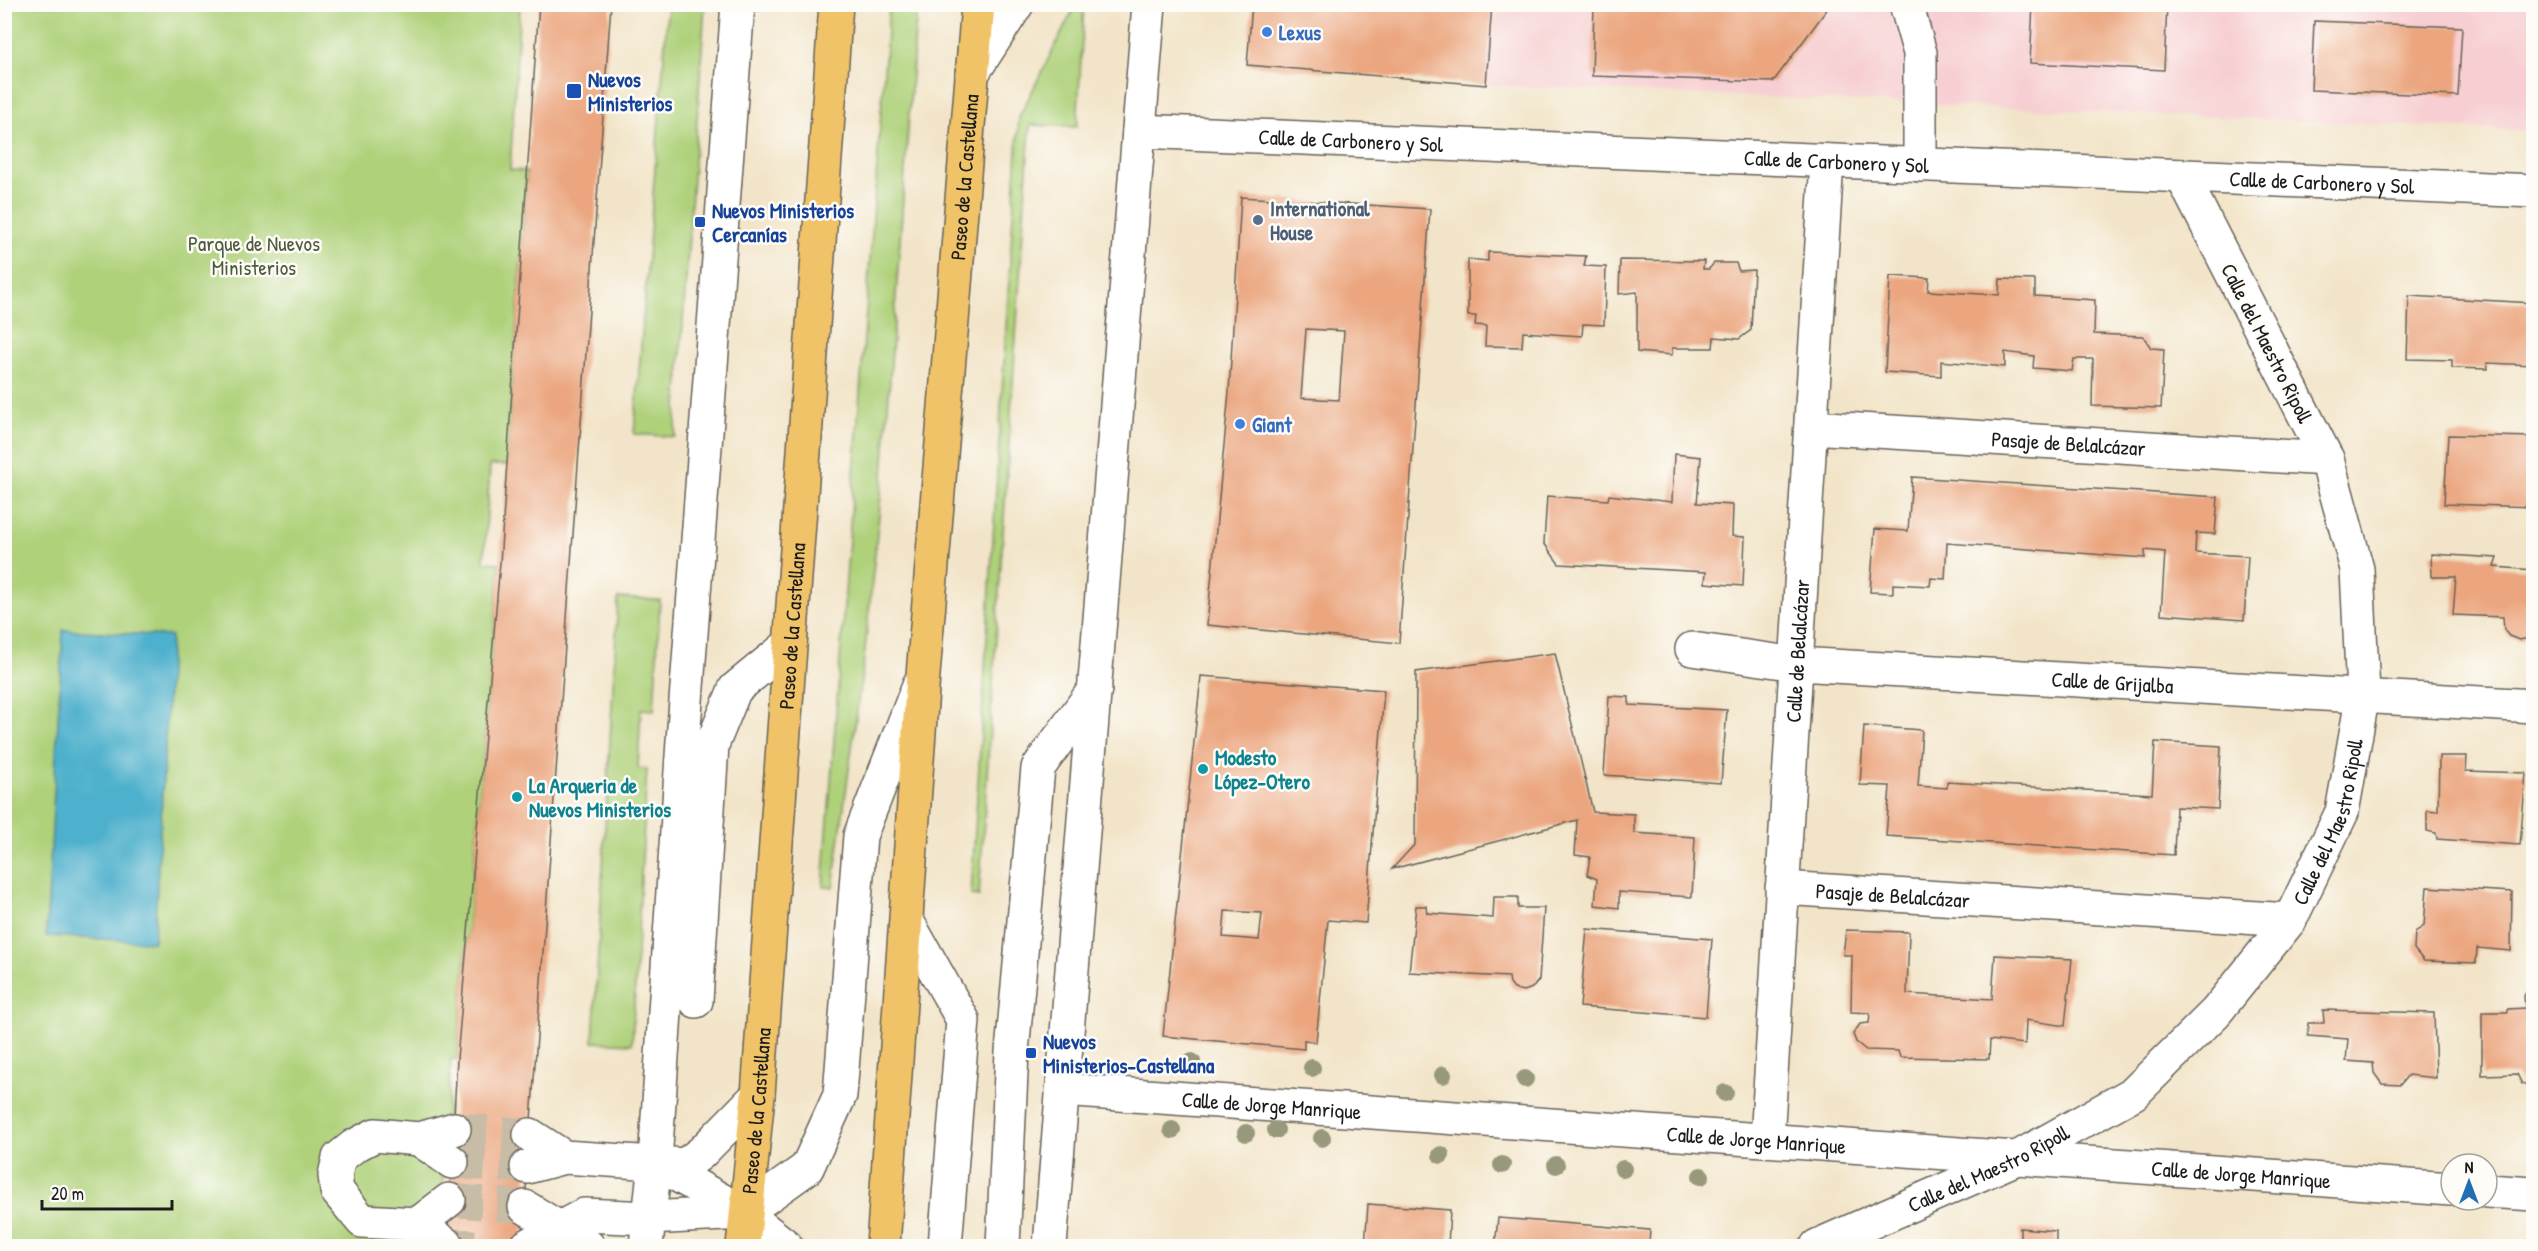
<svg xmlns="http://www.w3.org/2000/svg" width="2538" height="1251" font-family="'Patrick Hand',sans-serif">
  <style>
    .built { fill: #f7cfd2 }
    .green { fill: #afd17a; stroke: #66764b; stroke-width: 1.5 }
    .water { fill: #4db0cc; stroke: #346674; stroke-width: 1.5 }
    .building { fill: #eba67f; fill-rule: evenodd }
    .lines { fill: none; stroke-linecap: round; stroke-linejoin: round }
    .minor-tunnel { stroke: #c7bca6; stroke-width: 33; stroke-dasharray: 33 16; stroke-linecap: butt }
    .minor-casing { stroke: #676258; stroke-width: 36 }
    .highway-casing { stroke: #676258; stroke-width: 36 }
    .minor { stroke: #fff; stroke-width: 33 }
    .highway { stroke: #f1c369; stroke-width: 33 }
    .tree { fill: #98997c }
    .shop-dot { fill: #3f7fe0; stroke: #fdfcf7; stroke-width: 2 }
    .transit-dot { fill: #1a4fb4; stroke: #fdfcf7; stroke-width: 2 }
    .service-dot { fill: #5c6f8a; stroke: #fdfcf7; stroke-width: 2 }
    .culture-dot { fill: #0f9aa8; stroke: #fdfcf7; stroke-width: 2 }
    .labels { text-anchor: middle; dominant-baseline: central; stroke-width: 5; stroke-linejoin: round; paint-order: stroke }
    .shop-label { font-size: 21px; font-weight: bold; fill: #366cbe; stroke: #fdfcf7; text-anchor: start }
    .transit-label { font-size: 21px; font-weight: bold; fill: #164399; stroke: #fdfcf7; text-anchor: start }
    .street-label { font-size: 21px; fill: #1c1c1c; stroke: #fdfcf7 }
    .service-label { font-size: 21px; font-weight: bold; fill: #4e5e75; stroke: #fdfcf7; text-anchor: start }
    .park-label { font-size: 21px; fill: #4f5b3d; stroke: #fdfcf7 }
    .culture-label { font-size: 21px; font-weight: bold; fill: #0d838f; stroke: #fdfcf7; text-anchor: start }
  </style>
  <rect width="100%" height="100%" fill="#fdfcf7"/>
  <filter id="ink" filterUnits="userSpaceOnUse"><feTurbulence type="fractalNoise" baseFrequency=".0167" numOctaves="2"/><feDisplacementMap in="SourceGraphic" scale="12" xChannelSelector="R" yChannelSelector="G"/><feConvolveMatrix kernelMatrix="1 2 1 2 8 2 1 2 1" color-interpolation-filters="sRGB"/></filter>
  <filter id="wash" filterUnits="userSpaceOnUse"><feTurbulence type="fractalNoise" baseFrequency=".008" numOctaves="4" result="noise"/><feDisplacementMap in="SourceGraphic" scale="24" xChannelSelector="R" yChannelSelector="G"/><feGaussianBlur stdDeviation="1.35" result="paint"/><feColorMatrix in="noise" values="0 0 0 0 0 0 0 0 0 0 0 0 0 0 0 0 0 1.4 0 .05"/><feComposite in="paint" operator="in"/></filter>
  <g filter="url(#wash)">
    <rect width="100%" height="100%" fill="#f2e4c8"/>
    <path class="built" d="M1492 5H2533V131L1486 85Z"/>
    <g class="green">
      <path d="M1076 4 1084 5 1077 127 1030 125 979 896 971 895 1019 117Z"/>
      <path d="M5 5H520L510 170 527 171 507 465H490L484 562 500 563 457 1059H451L439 1246H5Z"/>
      <path d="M668 5H705L675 437 634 434Z"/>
      <path d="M889 5H917L883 476 864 659 833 887H823Z"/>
      <path d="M618 598 660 600 654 710 641 709 638 768 647 769 632 1044 593 1042Z"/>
    </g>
    <path class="water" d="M63 630 171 636 154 942 46 936Z"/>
    <g id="blocks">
      <g class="building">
        <path d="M539 4H611L522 1246H447L457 1059 500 563Z"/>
        <path d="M1252 4H1492L1486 85 1247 65Z"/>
        <path d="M1594 4H1831L1773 82 1592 76Z"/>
        <path d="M2033 4H2167L2164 70 2030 63Z"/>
        <path d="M2314 21 2462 27 2458 96 2311 90Z"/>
        <path d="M1241 197 1430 209 1399 643 1207 625 1229 392ZM1306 329 1344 331 1339 400 1301 398Z"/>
        <path d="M1488 252 1586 256 1584 266 1606 267 1604 325 1583 324 1582 336 1523 332 1522 347 1485 346 1486 326 1475 325 1476 316H1468V259L1488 261Z"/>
        <path d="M1620 260 1704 261 1703 269H1709L1714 263H1736L1739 271 1754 270 1751 330 1739 339 1714 337 1713 348H1672V355L1637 352V292L1619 294Z"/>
        <path d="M1890 276 1929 278 1928 291 1999 295 2000 279 2035 280V296L2095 300 2094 334 2143 336 2151 348 2164 349 2161 408 2092 406 2093 359H2074L2072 371 2033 368 2034 356 2005 352V367L1941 361V376L1885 372Z"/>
        <path d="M2409 296 2534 303V365L2487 363 2488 369 2452 368V360L2407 359Z"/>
        <path d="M2448 435 2534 437V507L2444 504Z"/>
        <path d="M1674 454 1701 457 1697 503 1733 505 1732 536 1745 537 1743 586 1705 583 1706 572 1559 564 1544 543 1547 496 1608 500 1609 495 1672 502Z"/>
        <path d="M1912 477 2218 497 2215 534 2196 533 2195 553 2248 556 2244 620 2161 614 2165 552 2145 550V558L1947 543 1945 579 1931 578 1930 586 1893 584V593L1870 592 1875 529 1908 531Z"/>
        <path d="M2431 554 2497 558 2494 567 2534 570V632L2529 638 2519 640 2509 636 2504 630 2503 617 2453 615 2456 577H2432Z"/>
        <path d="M1555 653 1593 812 1634 814V833L1695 837 1692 897 1619 892V908L1595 905 1597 879 1587 875 1590 857 1575 855 1577 820 1392 869 1415 844 1416 672Z"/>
        <path d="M1201 676 1384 690 1366 923 1328 920 1316 1042 1304 1040V1049L1163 1036ZM1225 911 1262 913 1259 940 1223 937Z"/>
        <path d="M1609 696 1629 697V705L1727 710 1721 783 1604 775Z"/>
        <path d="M1864 726 1922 730 1918 786 1947 788V782L2152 794 2155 742 2221 746 2218 809 2176 807 2174 855 1886 836 1890 786 1860 785Z"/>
        <path d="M2439 756H2467L2466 771 2526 773 2520 845 2437 839 2436 833 2427 831V810L2438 811Z"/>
        <path d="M2427 887 2512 892 2511 951 2477 948 2476 963 2424 961 2414 949 2415 932 2424 926Z"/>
        <path d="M1494 897H1518V908H1544L1539 980 1532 988 1524 991 1514 989 1510 984 1509 977 1409 972 1416 906H1426L1427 913 1493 918Z"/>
        <path d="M1587 929 1712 939 1706 1017 1580 1007Z"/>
        <path d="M1846 930 1909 932 1907 994 1992 999 1995 955 2072 959 2065 1026 2026 1020 2025 1044 1990 1040 1989 1059 1900 1057 1898 1051 1866 1050 1856 1042 1853 1034 1860 1024 1869 1023 1870 1013 1851 1012 1852 955H1843Z"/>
        <path d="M2534 977V1087L2531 1088 2522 1084 2517 1074 2482 1075V1012H2508V1009L2525 1008 2524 996Z"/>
        <path d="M2323 1010 2434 1013 2436 1078 2408 1075 2400 1085 2382 1084 2374 1073 2373 1063 2346 1061 2348 1039 2308 1036 2309 1023H2324Z"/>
        <path d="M1368 1204 1450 1210 1448 1246H1365Z"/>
        <path d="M1498 1218 1650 1230 1649 1243 1643 1246H1495Z"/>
        <path d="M2020 1228 2056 1231V1246H2020Z"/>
      </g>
    </g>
  </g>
  <g filter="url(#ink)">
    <use href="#blocks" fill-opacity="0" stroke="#676258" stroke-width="1.5"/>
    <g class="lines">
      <g class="minor-tunnel">
        <path d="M454 1129 530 1135"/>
        <path d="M452 1162 527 1167"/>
        <path d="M449 1200 525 1207"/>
        <path d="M447 1245 475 1246"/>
      </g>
      <defs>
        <g id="minor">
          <path d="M1906 4 1920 53V165"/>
          <path d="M972 74 1017 4"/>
          <path id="s1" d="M1139 131 2534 191"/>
          <path id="s2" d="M1811 427 2327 459"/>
          <path id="s3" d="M1692 649 1797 664 2534 706"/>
          <path id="s4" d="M1782 888 2290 920"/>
          <path d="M907 921 963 1020 945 1246"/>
          <path d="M696 1001 712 745 735 689 790 644"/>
          <path id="s5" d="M1062 1090 2451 1189"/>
          <path d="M530 1135 564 1157 685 1165 701 1153 758 1095"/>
          <path d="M419 1139 452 1162"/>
          <path id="s6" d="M1767 1140 1827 161"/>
          <path d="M656 1163 744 1213 786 1246"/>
          <path d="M527 1167 564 1157"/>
          <path d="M2487 1191 2534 1194"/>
          <path d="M525 1207 588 1246"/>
          <path d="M418 1224 449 1200"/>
          <path d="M447 1245 418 1224 362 1221 337 1191 335 1175 339 1158 354 1146 375 1135 419 1139 454 1129"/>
          <path d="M527 1246 584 1215 649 1218 744 1213 807 1168 840 1095 860 836 919 685"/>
          <path d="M646 1246 655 1162 683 741 738 4"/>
          <path d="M1003 1246 1012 1052 1038 768 1095 689"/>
          <path d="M1050 1246 1149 4"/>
          <path id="s7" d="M1817 1246 2017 1158 2134 1093 2216 1012 2290 920 2342 812 2363 694 2357 569 2327 459 2182 176"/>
        </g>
        <g id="highway">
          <path id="s8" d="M743 1246 758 1095 836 4"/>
          <path id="s9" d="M883 1246 923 675 978 4"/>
        </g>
      </defs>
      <use href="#minor" class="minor-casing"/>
      <use href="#highway" class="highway-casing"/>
      <use href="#minor" class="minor"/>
      <use href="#highway" class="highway"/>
    </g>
    <g class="tree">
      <circle cx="1192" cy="1062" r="9"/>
      <circle cx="1312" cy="1068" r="9"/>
      <circle cx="1443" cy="1075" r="9"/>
      <circle cx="1525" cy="1079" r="9"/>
      <circle cx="1725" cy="1093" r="9"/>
      <circle cx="1172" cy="1130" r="9"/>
      <circle cx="1276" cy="1130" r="9"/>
      <circle cx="1246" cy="1133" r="9"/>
      <circle cx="1322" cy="1138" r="9"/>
      <circle cx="1441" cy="1155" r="9"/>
      <circle cx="1502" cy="1165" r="9"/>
      <circle cx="1556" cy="1165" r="9"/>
      <circle cx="1623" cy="1169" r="9"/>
      <circle cx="1701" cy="1176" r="9"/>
    </g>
  </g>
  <g class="shop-dot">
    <circle cx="1267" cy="32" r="6"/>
    <circle cx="1240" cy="424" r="6"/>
  </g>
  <g class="transit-dot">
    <rect x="566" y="83" width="16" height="16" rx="3"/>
    <rect x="694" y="216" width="12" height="12" rx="3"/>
    <rect x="1025" y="1047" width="12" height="12" rx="3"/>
  </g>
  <circle class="service-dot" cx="1258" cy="220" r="6"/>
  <g class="culture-dot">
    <circle cx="1203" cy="769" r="6"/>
    <circle cx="517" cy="797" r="6"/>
  </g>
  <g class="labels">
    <g class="shop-label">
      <text x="1279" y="32">Lexus</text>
      <text x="1252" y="424">Giant</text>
    </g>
    <g class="transit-label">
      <text x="588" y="79">Nuevos<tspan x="588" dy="24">Ministerios</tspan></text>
      <text x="712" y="210">Nuevos Ministerios<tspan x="712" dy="24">Cercanías</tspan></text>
      <text x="1043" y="1041">Nuevos<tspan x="1043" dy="24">Ministerios-Castellana</tspan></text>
    </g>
    <g class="street-label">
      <text stroke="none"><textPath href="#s1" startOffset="212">Calle de Carbonero y Sol</textPath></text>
      <text stroke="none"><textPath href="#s1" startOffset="698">Calle de Carbonero y Sol</textPath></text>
      <text stroke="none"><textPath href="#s9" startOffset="1072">Paseo de la Castellana</textPath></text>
      <text stroke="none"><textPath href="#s1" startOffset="1184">Calle de Carbonero y Sol</textPath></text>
      <text transform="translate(2267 343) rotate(63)">Calle del Maestro Ripoll</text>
      <text stroke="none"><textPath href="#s2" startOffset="258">Pasaje de Belalcázar</textPath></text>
      <text stroke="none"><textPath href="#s8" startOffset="622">Paseo de la Castellana</textPath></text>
      <text stroke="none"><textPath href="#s6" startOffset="490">Calle de Belalcázar</textPath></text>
      <text stroke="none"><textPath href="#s3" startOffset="422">Calle de Grijalba</textPath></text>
      <text stroke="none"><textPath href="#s7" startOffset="692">Calle del Maestro Ripoll</textPath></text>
      <text stroke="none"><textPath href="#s4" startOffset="111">Pasaje de Belalcázar</textPath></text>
      <text stroke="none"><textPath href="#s5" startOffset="210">Calle de Jorge Manrique</textPath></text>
      <text stroke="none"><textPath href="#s8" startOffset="136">Paseo de la Castellana</textPath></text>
      <text stroke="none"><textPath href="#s5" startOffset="696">Calle de Jorge Manrique</textPath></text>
      <text stroke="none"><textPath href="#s7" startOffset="188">Calle del Maestro Ripoll</textPath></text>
      <text stroke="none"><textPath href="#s5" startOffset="1182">Calle de Jorge Manrique</textPath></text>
    </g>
    <g class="service-label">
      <text x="1270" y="208">International<tspan x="1270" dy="24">House</tspan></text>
    </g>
    <g class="park-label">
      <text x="254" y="243">Parque de Nuevos<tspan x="254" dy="24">Ministerios</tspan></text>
    </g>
    <g class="culture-label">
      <text x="1215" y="757">Modesto<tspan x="1215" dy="24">López-Otero</tspan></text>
      <text x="529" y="785">La Arqueria de<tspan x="529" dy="24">Nuevos Ministerios</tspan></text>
    </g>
  </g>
  <rect width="2538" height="1251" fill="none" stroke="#fdfcf7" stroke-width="24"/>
  <g transform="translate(2469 1182)"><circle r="28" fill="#fdfcf7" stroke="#a3a29f" stroke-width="1.5"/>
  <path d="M0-4.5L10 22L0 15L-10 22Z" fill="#1f6fb2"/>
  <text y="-9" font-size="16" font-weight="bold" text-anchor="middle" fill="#1c1c1c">N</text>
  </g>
  <path d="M42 1200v9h130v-9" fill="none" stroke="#1c1c1c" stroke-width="3"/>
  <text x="51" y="1200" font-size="18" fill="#1c1c1c" stroke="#fdfcf7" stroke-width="4.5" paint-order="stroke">20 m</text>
</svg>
